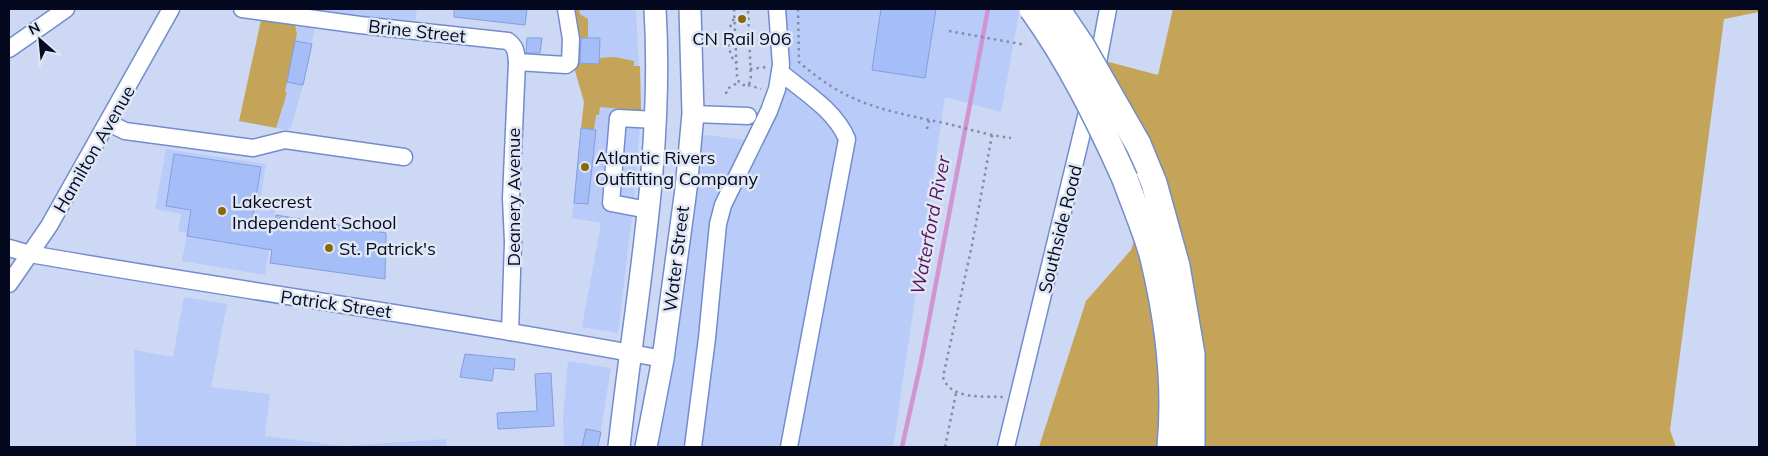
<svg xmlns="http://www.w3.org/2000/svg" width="1768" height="456" font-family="Mulish,sans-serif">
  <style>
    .built { fill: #b9ccf9 }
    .green { fill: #c4a459 }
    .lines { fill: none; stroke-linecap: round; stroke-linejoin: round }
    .stream { stroke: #d195d1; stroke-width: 4.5 }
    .building { fill: #a6bef8; stroke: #839edf }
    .minor-casing { stroke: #738ccc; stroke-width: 19 }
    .major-casing { stroke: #738ccc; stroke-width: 24 }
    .highway-casing { stroke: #738ccc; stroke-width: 28 }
    .path { stroke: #838da7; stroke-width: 2.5; stroke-dasharray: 2.5 4; stroke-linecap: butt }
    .minor { stroke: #fff; stroke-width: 16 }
    .major { stroke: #fff; stroke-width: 21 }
    .highway { stroke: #fff; stroke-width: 25 }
    .highway-bridge-casing { stroke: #738ccc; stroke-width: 28; stroke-linecap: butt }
    .highway-bridge { stroke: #fff; stroke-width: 25 }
    .poi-dot { fill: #8a6908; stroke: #dfe6f4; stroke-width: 2 }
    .labels { text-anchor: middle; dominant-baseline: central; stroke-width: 5; stroke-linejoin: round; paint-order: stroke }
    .street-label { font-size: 18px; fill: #040920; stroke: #dfe6f4 }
    .poi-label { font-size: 18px; fill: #040920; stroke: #dfe6f4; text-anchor: start }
    .water-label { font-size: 19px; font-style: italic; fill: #5b125d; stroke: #dfe6f4 }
  </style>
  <rect width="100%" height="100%" fill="#ccd8f4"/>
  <g class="built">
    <path d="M317 9H417L415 24Z"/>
    <path d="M572 9H636L641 111 634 200 618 333 582 327 601 223 572 218 584 102 574 67Z"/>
    <path d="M770 9H1020L1001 112 945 97 893 447H646L691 133 745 140 767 95 774 53Z"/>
    <path d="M295 24 315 27 303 85 291 128 286 130 276 128 287 93 284 92 297 34Z"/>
    <path d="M166 149 266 164 261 197 277 200 265 275 182 261 187 233 178 231 181 214 155 209Z"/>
    <path d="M184 297 227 304 211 387 270 394 265 436 343 446 446 439V447H136L134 350 173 357Z"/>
    <path d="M568 361 611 368 598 447H564L563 418Z"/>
  </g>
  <g class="green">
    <path d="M572 9H579L580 14 588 19V38H576Z"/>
    <path d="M1173 9H1759V12L1724 19 1670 430 1676 447H1039L1086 301 1131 250 1160 163 1105 61 1158 75Z"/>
    <path d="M261 20 295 24 297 34 285 92 287 93 276 128 239 121Z"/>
    <path d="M615 57 634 61V66H640L641 111 600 107 599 115H596L594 130 581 128 584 102 574 67 575 63 599 64V58Z"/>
  </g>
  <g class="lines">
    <path class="stream" d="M902 447 921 362 988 9"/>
  </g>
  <g class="building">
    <path d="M454 9H527L525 25 454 17Z"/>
    <path d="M881 9H936L925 78 872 70Z"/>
    <path d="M527 38H542L540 53H526Z"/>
    <path d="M581 38H600L599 64 580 63Z"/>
    <path d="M295 41 312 44 303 85 287 82Z"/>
    <path d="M581 128 596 130 588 204 574 203Z"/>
    <path d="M174 154 261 167 252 220 275 224 276 215 386 233 385 279 270 263 272 250 187 236 191 210 166 206Z"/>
    <path d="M465 354 515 359 514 370 494 368 492 381 460 377Z"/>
    <path d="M551 373 554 426 498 429 497 413 537 411 535 374Z"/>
    <path d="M586 429 601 432 598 447H582Z"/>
  </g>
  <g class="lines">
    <defs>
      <g id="minor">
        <path d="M242 9 360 25 508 41C516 47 516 52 517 62L511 198 513 242 510 332"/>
        <path d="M9 49 66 9"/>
        <path d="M517 62 566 65 570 62 571 39 566 9"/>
        <path d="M780 72C803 91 835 110 847 139L789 447"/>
        <path d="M1096 73 1108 9"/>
        <path d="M693 114 748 116"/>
        <path d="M109 123 125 131 253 148 285 140 404 157"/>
        <path d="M648 210 611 203 618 118 656 120"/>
        <path d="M9 248 30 254C241 291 453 319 663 359"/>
        <path d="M9 284 49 226 171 9"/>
        <path d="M693 447 707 338 718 224 723 205 769 111 777 89 781 65 777 9"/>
        <path d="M1006 447 1089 104"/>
      </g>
      <g id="major">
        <path d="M619 447C635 302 664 156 655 9"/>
        <path d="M646 447 663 359 686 189 693 114 690 9"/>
      </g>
      <g id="highway">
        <path d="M1138 144 1154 183 1177 266 1192 354V447"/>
        <path d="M1125 179C1134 205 1146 231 1153 258 1168 320 1176 384 1170 447"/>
      </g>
    </defs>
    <use href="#minor" class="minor-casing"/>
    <use href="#major" class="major-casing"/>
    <use href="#highway" class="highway-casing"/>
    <g class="path">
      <path d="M734 9 737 76 739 82 743 85H748L751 81 748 9"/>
      <path d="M798 9 799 62C847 104 879 109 939 122 963 127 986 135 1011 138"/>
      <path d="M734 19C726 30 727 54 736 63"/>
      <path d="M949 31 1026 45"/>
      <path d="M750 69 766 67"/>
      <path d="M748 85 761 89"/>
      <path d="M726 94 727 89 739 82"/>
      <path d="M927 129 929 120"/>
      <path d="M992 135 972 245 943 377C950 400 982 396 1003 397"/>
      <path d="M945 447 956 393"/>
    </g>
    <use href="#minor" class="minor"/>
    <use href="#major" class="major"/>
    <use href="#highway" class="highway"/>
    <defs>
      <g id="highway-bridge">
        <path d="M1032 9C1070 62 1098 119 1125 179"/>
        <path d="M1057 9 1082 46 1138 144"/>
      </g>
    </defs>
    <use href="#highway-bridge" class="highway-bridge-casing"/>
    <use href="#highway-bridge" class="highway-bridge"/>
  </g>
  <g class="poi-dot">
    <circle cx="742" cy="19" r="5"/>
    <circle cx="585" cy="167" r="5"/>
    <circle cx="222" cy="211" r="5"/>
    <circle cx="329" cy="248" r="5"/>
  </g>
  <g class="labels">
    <g class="street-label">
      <text transform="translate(417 31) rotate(6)">Brine Street</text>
      <text transform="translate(94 149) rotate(-60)">Hamilton Avenue</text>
      <text transform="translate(513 197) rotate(-90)">Deanery Avenue</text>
      <text transform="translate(1060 229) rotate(-76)">Southside Road</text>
      <text transform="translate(676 259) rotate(-83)">Water Street</text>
      <text transform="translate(336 304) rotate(8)">Patrick Street</text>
    </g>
    <g class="poi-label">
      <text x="742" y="38" text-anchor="middle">CN Rail 906</text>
      <text x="595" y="157">Atlantic Rivers<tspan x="595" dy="21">Outfitting Company</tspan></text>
      <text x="232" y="201">Lakecrest<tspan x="232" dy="21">Independent School</tspan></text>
      <text x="339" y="248">St. Patrick's</text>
    </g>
    <g class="water-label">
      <text transform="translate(930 225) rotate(-79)">Waterford River</text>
    </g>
  </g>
  <rect width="1768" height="456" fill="none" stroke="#040920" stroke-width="20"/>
  <g transform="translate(40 40) rotate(333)" stroke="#dfe6f4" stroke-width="4" paint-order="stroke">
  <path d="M0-4L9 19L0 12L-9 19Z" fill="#040920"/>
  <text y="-8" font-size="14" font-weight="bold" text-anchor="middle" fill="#040920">N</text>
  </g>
</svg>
